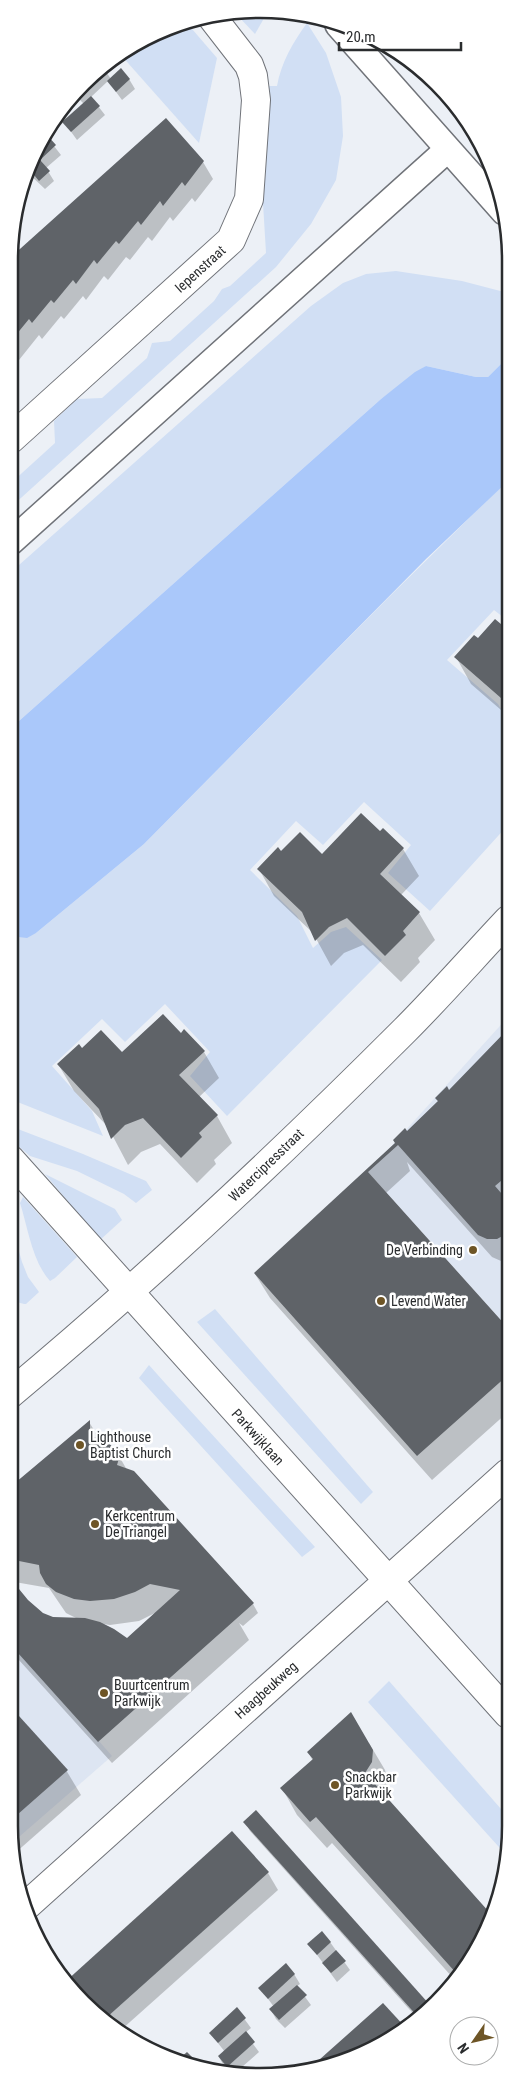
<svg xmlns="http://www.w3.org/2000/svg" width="519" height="2086" font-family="'Roboto Condensed',sans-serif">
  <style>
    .built { fill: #dde5f2 }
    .green { fill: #d1dff4 }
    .water { fill: #aac8fa }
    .shadow { fill: #0003; fill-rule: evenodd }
    .building { fill: #5f6368 }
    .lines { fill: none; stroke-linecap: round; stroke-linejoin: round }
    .service-casing { stroke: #707379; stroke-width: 28 }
    .minor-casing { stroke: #707379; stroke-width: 30 }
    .tertiary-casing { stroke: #707379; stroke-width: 30 }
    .service { stroke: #fff; stroke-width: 25 }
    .minor { stroke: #fff; stroke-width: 28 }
    .tertiary { stroke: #fff; stroke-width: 28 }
    .poi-dot { fill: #6e5526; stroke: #fff; stroke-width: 2 }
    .labels { text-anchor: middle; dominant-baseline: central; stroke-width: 5; stroke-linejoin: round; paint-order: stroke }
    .street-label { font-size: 14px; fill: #2a2c2e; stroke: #fff }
    .poi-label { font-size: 14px; fill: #2a2c2e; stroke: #fff; text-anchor: start }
    .rim { fill: none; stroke: #2a2c2e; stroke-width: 2.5 }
  </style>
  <rect width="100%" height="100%" fill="#ecf0f6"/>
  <g class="built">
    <path d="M508 1017V1328L368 1172Z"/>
    <path d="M9 1638 112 1756 12 1843 9 1826Z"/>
  </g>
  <g class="green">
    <path d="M267 13 255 34 237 15Z"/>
    <path d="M186 22 217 58 199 143 120 54Z"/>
    <path d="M307 23 326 53 341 97 343 136 336 180 311 224 276 267 11 507V483L55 443 54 421 77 399 102 398 147 358 152 343 170 341 214 301 222 289 230 286 266 253 263 203 266 167 268 86H277C281 63 293 42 307 23Z"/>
    <path d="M396 271 462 281 508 293V357L488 377H476L426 366 381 399 10 729V573L311 306 343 283 366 274Z"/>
    <path d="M508 480V621L494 610 447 660 498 704 508 721V825L430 911 388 873 411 845 364 802 323 845 296 821 250 870 297 916 313 948 331 932 346 927 382 960 227 1116 190 1076 210 1052 165 1004 125 1042 102 1019 52 1066 92 1111 103 1136 10 1099V936L36 933 144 844 389 597Z"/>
    <path d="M10 1126 83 1154 146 1181 152 1190 136 1203 124 1194 77 1171 30 1156 10 1139Z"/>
    <path d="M45 1174 115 1209 122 1220 100 1240Z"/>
    <path d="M23 1197 77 1257 55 1278 50 1281C32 1261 28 1228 20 1203Z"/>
    <path d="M10 1220 22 1262 28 1277 39 1292 26 1304C21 1304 16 1302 13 1297 5 1278 10 1241 10 1220Z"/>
    <path d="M215 1309 373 1492 361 1504 197 1322Z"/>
    <path d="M149 1365 165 1383 315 1547 302 1557 139 1378Z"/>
    <path d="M389 1681 508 1817V1857L368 1702Z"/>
  </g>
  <path class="water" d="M508 357 507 482 426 559 144 844 36 933 27 938 10 936V729L381 399 415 372 426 366 476 377H488Z"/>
  <g class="shadow">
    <path d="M102 66 111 79H129L135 89 122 100 108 81 91 97 105 115 77 140 64 122 47 137 61 155 46 168 54 181 45 189 29 174 42 134 63 111 67 119 84 104 76 96Z"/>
    <path d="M166 120 203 162 213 179 195 202 192 198 173 221 170 217 152 241 148 237 130 260 126 257 108 280 104 276 86 300 83 296 64 319 61 316 42 339 39 335 19 360 11 350V259Z"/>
    <path d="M495 620 508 632V716L471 684 456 657 478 640Z"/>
    <path d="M383 829 403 849 419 876 401 895 419 913 435 940 418 958 420 962 401 982 363 945 344 953 331 966 313 933 274 896 259 869 281 853 322 856 380 833Z"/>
    <path d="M508 1031V1261H501L492 1257 407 1162 410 1171 386 1193 508 1330V1412L432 1480 270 1298 255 1274 407 1133 439 1103 436 1098 449 1092Z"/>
    <path d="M181 1035 204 1052 219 1078 199 1097 217 1116 232 1143 214 1160 216 1164 197 1183 160 1144 141 1152 128 1165 108 1127 74 1091 58 1064 82 1050 122 1054Z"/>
    <path d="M89 1422 99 1438 119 1456 127 1470 253 1604 258 1613 243 1626 239 1623 249 1640 112 1763 9 1649V1587L43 1614 53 1618 78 1619 66 1613 49 1588 9 1581V1489ZM155 1613 127 1639 103 1624 110 1625 139 1621Z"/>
    <path d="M9 1707 66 1770 81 1795 14 1854 9 1826Z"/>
    <path d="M369 1743 385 1770 388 1781 387 1790 383 1795 477 1952 453 1978 332 1843 327 1848 297 1815 282 1788 313 1761 308 1752Z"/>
    <path d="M256 1812 429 2006 418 2019 250 1831 245 1822Z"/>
    <path d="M232 1833 268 1873 278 1890 121 2030 71 1992 65 1983Z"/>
    <path d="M330 1942 350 1970 337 1982 309 1944Z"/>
    <path d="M286 1965 294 1974 300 1984 297 1986 311 2005 285 2028 276 2019 271 2010 274 2007 260 1988Z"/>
    <path d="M383 2004 405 2029 340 2064 312 2068Z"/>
    <path d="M237 2009 251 2028 245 2033 259 2052 234 2074 224 2066 219 2057 225 2052 210 2033Z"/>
    <path d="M214 2063 221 2071 209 2068Z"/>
  </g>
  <g class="building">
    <path d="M103 65 107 69 80 94 79 93Z"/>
    <path d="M121 68 130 79 116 92 107 81Z"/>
    <path d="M91 96 100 106 71 132 62 122Z"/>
    <path d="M166 118 204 161 185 186 182 182 163 206 160 201 141 225 138 221 119 244 116 241 97 264 94 260 76 284 73 280 54 303 51 300 32 323 29 319 11 341V257Z"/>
    <path d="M47 135 56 145 40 160 50 171 39 181 30 170 40 142Z"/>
    <path d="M495 619 508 630V712L501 698 454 657 474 635 478 638Z"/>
    <path d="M361 813 380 831 383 828 404 848 380 874 420 912 403 931 406 935 385 956 347 918 329 927 315 941 302 912 257 869 278 847 281 851 300 832 322 854Z"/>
    <path d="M163 1014 181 1033 184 1029 205 1051 179 1075 218 1115 199 1133 202 1137 181 1158 143 1118 125 1125 111 1139 99 1109 57 1064 79 1044 82 1048 101 1030 122 1052Z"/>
    <path d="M508 1029V1175L495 1186 508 1201V1233L497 1239H487L478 1235 398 1145 368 1172 508 1328V1375L417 1456 254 1273 395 1143 393 1140 405 1128 407 1131 438 1101 435 1098 447 1086 449 1090Z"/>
    <path d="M90 1420V1437H103L120 1455 117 1465 134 1471 254 1603 98 1742 9 1643V1585L19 1589 28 1600 43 1613 53 1617 85 1618 100 1622 114 1629 127 1638 180 1590 150 1584 135 1592 114 1599 90 1601 74 1599 56 1592 46 1584 40 1573 39 1565 9 1559V1488Z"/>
    <path d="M9 1705 68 1770 9 1822Z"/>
    <path d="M351 1712 373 1750 372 1762 365 1773 490 1913 477 1952 457 1974 316 1817 310 1822 280 1788 313 1759 307 1752Z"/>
    <path d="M256 1810 430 2005 419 2018 243 1822Z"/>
    <path d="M232 1831 269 1872 106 2018 71 1992 65 1982Z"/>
    <path d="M322 1931 331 1942 317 1955 307 1944Z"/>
    <path d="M336 1950 346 1961 331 1973 322 1963Z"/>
    <path d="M286 1963 295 1974 268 1999 258 1988Z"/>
    <path d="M297 1985 307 1995 279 2020 269 2009Z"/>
    <path d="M383 2003 406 2028 340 2064 310 2068Z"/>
    <path d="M237 2007 246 2018 218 2043 209 2033Z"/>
    <path d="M246 2031 255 2042 227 2067 218 2056Z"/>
    <path d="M187 2052 197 2062 195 2064 179 2059Z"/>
  </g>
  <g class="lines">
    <defs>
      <g id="service">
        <path d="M338 25 504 212"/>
        <path d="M11 542 447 150"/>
      </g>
      <g id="minor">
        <path d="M11 439 231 240 249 199 256 100 253 76 249 65 211 16"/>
        <path d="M9 1395C147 1280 278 1157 405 1030 440 995 474 956 508 920"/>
        <path d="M25 1907 508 1473"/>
      </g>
      <path id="tertiary" d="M10 1159 508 1714"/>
    </defs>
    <use href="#service" class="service-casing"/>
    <use href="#minor" class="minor-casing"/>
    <use href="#tertiary" class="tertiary-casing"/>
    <use href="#service" class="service"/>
    <use href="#minor" class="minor"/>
    <use href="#tertiary" class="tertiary"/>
  </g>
  <g class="poi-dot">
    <circle cx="473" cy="1250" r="5"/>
    <circle cx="381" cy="1301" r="5"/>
    <circle cx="80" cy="1445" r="5"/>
    <circle cx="95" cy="1524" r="5"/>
    <circle cx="104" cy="1693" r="5"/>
    <circle cx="335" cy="1785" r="5"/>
  </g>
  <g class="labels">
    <g class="street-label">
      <text transform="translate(200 269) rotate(-42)">Iepenstraat</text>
      <text transform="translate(266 1165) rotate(-44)">Watercipresstraat</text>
      <text transform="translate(258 1437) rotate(48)">Parkwijklaan</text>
      <text transform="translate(266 1690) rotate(-42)">Haagbeukweg</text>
    </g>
    <g class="poi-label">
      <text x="463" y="1250" text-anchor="end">De Verbinding</text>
      <text x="391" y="1301">Levend Water</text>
      <text x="90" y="1437">Lighthouse<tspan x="90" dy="16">Baptist Church</tspan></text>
      <text x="105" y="1516">Kerkcentrum<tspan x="105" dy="16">De Triangel</tspan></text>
      <text x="114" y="1685">Buurtcentrum<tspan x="114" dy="16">Parkwijk</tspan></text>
      <text x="345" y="1777">Snackbar<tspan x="345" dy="16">Parkwijk</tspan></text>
    </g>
  </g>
  <path d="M0 0H519V2086H0ZM260 18H260A242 242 0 0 1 502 260V1826A242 242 0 0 1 260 2068H260A242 242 0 0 1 18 1826V260A242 242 0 0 1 260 18Z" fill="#fff" fill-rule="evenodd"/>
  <path class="rim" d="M260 18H260A242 242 0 0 1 502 260V1826A242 242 0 0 1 260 2068H260A242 242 0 0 1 18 1826V260A242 242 0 0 1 260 18Z"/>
  <g transform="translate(474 2041) rotate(236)"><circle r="24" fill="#ffffff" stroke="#aaabab"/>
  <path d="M0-4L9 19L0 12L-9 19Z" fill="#6e5526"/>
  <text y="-8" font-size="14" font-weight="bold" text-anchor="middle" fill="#2a2c2e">N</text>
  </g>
  <path d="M339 42v8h122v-8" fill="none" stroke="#2a2c2e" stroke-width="2.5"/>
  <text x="346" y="42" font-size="15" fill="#2a2c2e" stroke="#ffffff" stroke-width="4" paint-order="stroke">20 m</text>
</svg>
